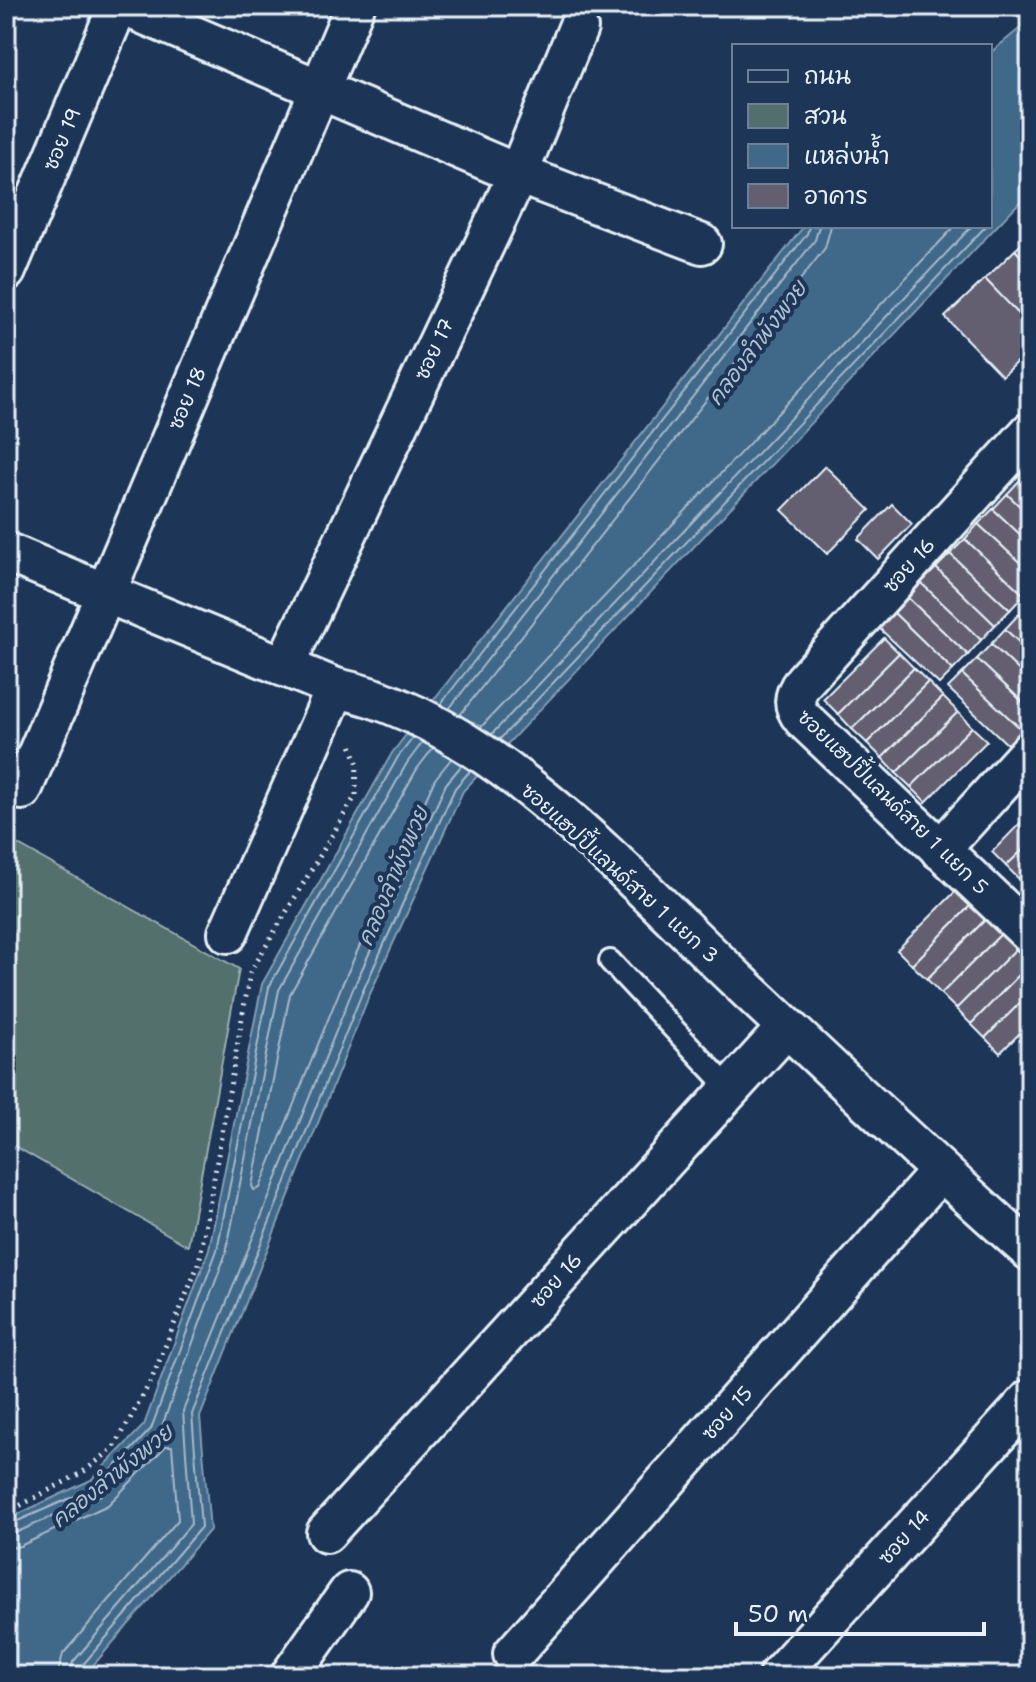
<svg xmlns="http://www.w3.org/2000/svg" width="1036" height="1682" font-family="'Shantell Sans','Playpen Sans Thai',sans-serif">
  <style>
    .green { fill: #526f6d; stroke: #9db0b2; stroke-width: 2 }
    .water { fill: #416789; stroke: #849eb5; stroke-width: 2 }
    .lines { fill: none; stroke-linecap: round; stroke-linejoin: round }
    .shore { stroke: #a5bacc; stroke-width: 2 }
    .building { fill: #635f70; stroke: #e8f1f8; stroke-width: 2 }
    .service-casing { stroke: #e8f1f8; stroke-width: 26 }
    .minor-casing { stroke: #e8f1f8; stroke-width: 44 }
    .path { stroke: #e8f1f8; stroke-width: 5; stroke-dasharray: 2 6; stroke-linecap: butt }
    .service { stroke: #1d3557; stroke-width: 20 }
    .minor { stroke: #1d3557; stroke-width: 38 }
    .labels { text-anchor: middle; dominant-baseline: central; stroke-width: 8; stroke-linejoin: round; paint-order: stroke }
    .street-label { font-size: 20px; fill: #e8f1f8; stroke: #1d3557 }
    .water-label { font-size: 22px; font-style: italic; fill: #aec1d1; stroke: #1d3557 }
  </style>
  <rect width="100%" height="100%" fill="#1d3557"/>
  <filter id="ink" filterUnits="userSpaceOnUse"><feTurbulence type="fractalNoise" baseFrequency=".0125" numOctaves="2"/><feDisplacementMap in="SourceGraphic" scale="16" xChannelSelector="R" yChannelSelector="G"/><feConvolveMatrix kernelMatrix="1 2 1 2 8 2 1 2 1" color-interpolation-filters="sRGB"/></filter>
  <g filter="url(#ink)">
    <path class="green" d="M6 838 239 969 188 1246 6 1141Z"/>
    <path class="water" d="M1030 20V191L463 791 369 996 200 1417 210 1530 84 1676H6V1520L91 1480 144 1425 209 1249 262 984 392 753 804 226H990V53Z"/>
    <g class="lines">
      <g class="shore">
        <path d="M440 705 807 234 809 226"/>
        <path d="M449 709 815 240 819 226"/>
        <path d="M460 715 825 248 831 226"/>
        <path d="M480 728 955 226"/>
        <path d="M491 735 972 226"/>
        <path d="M499 740 986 226"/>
        <path d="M433 748 417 769 290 994 252 1186 254 1190 260 1188 342 985 435 779 451 759"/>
        <path d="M6 1526 96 1487 151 1429 217 1250 269 987 398 757 413 738"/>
        <path d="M6 1537 101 1495 159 1434 226 1253 279 990 407 763 422 743"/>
        <path d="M6 1549 20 1546 108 1505 166 1446H172L178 1520 63 1654 57 1676"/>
        <path d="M69 1676 73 1662 191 1524 183 1411 353 989 446 784 461 766"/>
        <path d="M79 1676 81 1667 201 1527 192 1414 362 993 455 788 470 771"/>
      </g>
    </g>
    <g class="building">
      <path d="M1030 236V266L1015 250Z"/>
      <path d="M1015 250 1030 266V326L985 279Z"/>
      <path d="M985 279 1030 326V349L1002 376 945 317Z"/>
      <path d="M825 466 870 510 827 554 782 510Z"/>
      <path d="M1021 479 1030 487V516L1007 494Z"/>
      <path d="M1007 494 1030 516V544L993 509Z"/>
      <path d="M892 504 912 524 878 559 858 539Z"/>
      <path d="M993 509 1030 544V572L978 524Z"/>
      <path d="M978 524 1030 572V589L1024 595 965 539Z"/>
      <path d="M965 539 1024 595 1010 610 950 554Z"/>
      <path d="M950 554 1010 610 995 625 936 568Z"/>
      <path d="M936 568 995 625 981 640 921 583Z"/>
      <path d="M921 583 981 640 968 655 908 598Z"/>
      <path d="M908 598 968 655 953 670 894 613Z"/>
      <path d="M1030 602V624L1019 614Z"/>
      <path d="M894 613 953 670 939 684 879 628Z"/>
      <path d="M1019 614 1030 624V653L1005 629Z"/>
      <path d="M1005 629 1030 653V681L991 644Z"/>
      <path d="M884 638 899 653 838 714 823 699Z"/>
      <path d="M991 644 1030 681V709L977 659Z"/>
      <path d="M899 653 914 668 852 729 838 714Z"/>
      <path d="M977 659 1030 709V722L1022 730 962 674Z"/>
      <path d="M914 668 928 682 867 743 852 729Z"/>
      <path d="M962 674 1022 730 1008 745 948 688Z"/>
      <path d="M928 682 943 697 882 758 867 743Z"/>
      <path d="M943 697 958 712 896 773 882 758Z"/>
      <path d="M958 712 972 727 911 787 896 773Z"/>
      <path d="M972 727 987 741 926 802 911 787Z"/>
      <path d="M1030 813V843L1006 866 992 852Z"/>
      <path d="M1030 843V872L1021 881 1006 866Z"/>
      <path d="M1030 872V890L1021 881Z"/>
      <path d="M958 889 973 903 912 965 897 950Z"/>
      <path d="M973 903 987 918 927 979 912 965Z"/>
      <path d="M987 918 1002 933 941 994 927 979Z"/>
      <path d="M1002 933 1017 948 956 1009 941 994Z"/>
      <path d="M1017 948 1030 964 971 1024 956 1009Z"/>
      <path d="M1030 964V993L985 1038 971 1024Z"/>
      <path d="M1030 993V1023L1000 1053 985 1038Z"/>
    </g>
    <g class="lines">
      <defs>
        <path id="service" d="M610 961 730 1089"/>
        <g id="minor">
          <path d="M124 6 518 174 702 244"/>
          <path d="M6 271 118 6"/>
          <path d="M1030 432 804 681C793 695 792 706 803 719L1030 934"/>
          <path d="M6 552 336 688C488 718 627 876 737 980 834 1071 930 1163 1030 1251"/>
          <path d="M284 667 518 174 578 28"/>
          <path d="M22 790 355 6"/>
          <path d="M940 850 1030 751"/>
          <path d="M228 933 336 688"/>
          <path d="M326 1533 787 1027"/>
          <path d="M513 1654 940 1172"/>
          <path d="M290 1676 349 1592"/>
          <path d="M778 1676 1030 1399"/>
        </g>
      </defs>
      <use href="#service" class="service-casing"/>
      <use href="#minor" class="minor-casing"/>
      <path class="path" d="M6 1513 83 1472 114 1448 152 1379 199 1263 250 973 356 795 357 762 350 742"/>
      <use href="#service" class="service"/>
      <use href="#minor" class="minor"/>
    </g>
  </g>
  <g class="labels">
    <g class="street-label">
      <text transform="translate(62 139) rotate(-67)">ซอย 19</text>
      <text transform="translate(434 349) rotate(-65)">ซอย 17</text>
      <text transform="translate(187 398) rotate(-67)">ซอย 18</text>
      <text transform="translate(909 565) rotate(-48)">ซอย 16</text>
      <text transform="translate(893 802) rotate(44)">ซอยแฮปปี้แลนด์สาย 1 แยก 5</text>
      <text transform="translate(620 873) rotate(42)">ซอยแฮปปี้แลนด์สาย 1 แยก 3</text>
      <text transform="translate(556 1280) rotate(-48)">ซอย 16</text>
      <text transform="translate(727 1413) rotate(-48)">ซอย 15</text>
      <text transform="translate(904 1537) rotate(-48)">ซอย 14</text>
    </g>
    <g class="water-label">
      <text transform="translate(757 343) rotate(-53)">คลองลำพังพวย</text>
      <text transform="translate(393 876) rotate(-67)">คลองลำพังพวย</text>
      <text transform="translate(112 1476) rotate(-39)">คลองลำพังพวย</text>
    </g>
  </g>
  <rect width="1036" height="1682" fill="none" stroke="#1d3557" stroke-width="32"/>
  <rect x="16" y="16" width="1004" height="1650" fill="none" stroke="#e8f1f8" stroke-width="3" filter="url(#ink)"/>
  <rect x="732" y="44" width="260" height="184" fill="#1d3557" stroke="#6e8097" stroke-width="2"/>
  <rect x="748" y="70" width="40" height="12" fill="#1d3557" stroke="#6e8097" stroke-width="2"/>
  <text x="804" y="84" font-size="24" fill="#e8f1f8">ถนน</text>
  <rect x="748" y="104" width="40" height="24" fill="#526f6d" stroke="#6e8097" stroke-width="2"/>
  <text x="804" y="124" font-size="24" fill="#e8f1f8">สวน</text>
  <rect x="748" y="144" width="40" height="24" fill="#416789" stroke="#6e8097" stroke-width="2"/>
  <text x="804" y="164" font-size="24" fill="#e8f1f8">แหล่งน้ำ</text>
  <rect x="748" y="184" width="40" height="24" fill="#635f70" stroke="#6e8097" stroke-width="2"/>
  <text x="804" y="204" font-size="24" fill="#e8f1f8">อาคาร</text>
  <path d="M736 1622v12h248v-12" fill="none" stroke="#e8f1f8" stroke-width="4"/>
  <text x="748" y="1622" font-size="24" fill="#e8f1f8" stroke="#1d3557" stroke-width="6" paint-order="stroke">50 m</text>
</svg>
